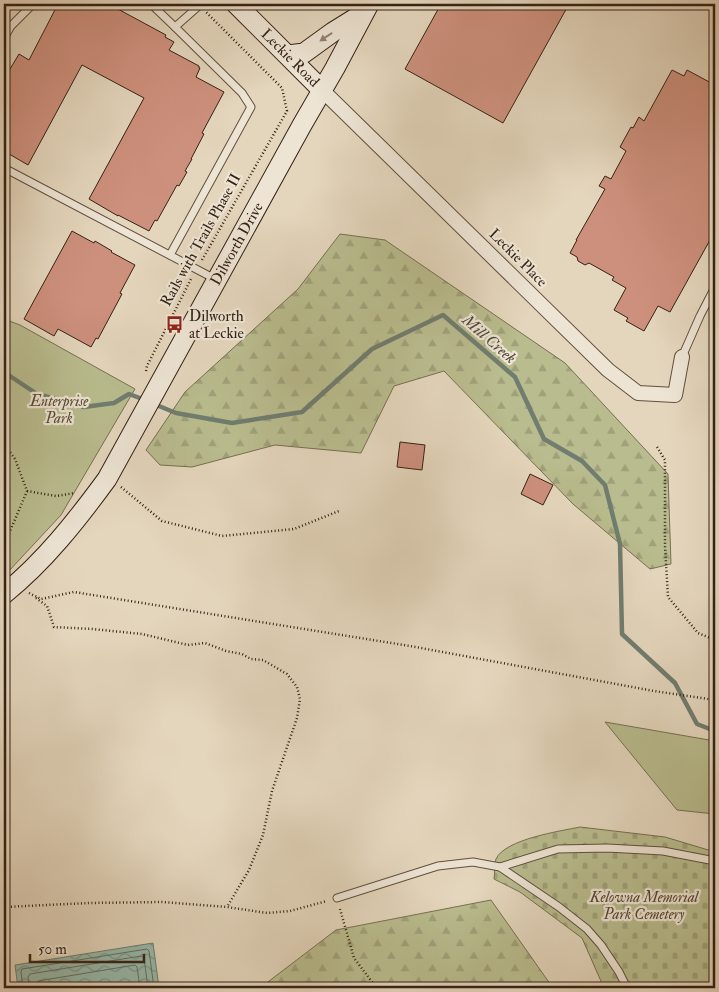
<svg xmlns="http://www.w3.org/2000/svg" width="719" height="992" font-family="'IM FELL Double Pica',serif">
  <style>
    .forest { fill: url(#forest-firs); stroke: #776f51 }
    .cemetery { fill: url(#cemetery-stones); stroke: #776f51 }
    .park { fill: #b9bc8e; stroke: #776f51 }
    .water { fill: url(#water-waves); stroke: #707d6f }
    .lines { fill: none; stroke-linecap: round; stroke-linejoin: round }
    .shore { stroke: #666e60; stroke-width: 1 }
    .stream { stroke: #707d6f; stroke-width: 4.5 }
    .building { fill: #cd907d; stroke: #352214 }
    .service-casing { stroke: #614f3e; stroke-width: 9 }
    .minor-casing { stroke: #614f3e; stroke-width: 16 }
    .secondary-casing { stroke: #352214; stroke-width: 21 }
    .path { stroke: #352214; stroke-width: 2.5; stroke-dasharray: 1 2.5; stroke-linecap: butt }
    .service { stroke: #ede4d4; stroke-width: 7 }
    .minor { stroke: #ede4d4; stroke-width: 14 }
    .secondary { stroke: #ede4d4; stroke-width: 19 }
    .oneway { fill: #918374 }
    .labels { text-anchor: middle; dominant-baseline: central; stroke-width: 4.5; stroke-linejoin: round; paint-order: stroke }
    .street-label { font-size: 15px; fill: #352214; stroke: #ede4d4 }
    .poi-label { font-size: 15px; fill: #352214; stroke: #ede4d4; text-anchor: start }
    .park-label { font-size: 15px; font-style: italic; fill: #564832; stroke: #ede4d4 }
    .water-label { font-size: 16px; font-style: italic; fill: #4e483a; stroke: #ede4d4 }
  </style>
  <defs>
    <pattern id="forest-firs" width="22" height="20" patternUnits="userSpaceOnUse" patternTransform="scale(1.25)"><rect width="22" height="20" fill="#b9bc8e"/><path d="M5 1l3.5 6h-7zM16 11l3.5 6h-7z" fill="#a0a17a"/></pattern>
    <pattern id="cemetery-stones" width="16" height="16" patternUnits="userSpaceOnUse" patternTransform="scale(1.25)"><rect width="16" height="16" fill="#b9bc8e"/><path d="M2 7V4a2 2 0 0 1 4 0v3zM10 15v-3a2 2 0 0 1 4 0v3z" fill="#a0a17a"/></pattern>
    <pattern id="water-waves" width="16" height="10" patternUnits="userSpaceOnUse" patternTransform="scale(1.25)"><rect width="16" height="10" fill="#97baac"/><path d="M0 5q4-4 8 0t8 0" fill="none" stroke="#7c978b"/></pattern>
  </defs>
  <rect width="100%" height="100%" fill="#e4d6bd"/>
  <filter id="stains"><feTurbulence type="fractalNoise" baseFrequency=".004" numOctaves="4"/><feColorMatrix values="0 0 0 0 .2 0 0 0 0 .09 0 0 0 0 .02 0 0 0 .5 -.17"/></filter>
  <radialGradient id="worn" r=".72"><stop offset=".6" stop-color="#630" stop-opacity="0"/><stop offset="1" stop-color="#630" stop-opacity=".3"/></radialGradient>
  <g class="forest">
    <path d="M340 234 385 240 565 363 668 474 671 564 650 569 573 504 444 371 394 386 361 453 275 445 192 467 160 465 146 450 185 392 298 289Z"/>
    <path d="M491 900 553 988H260L336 930Z"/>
  </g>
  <path class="cemetery" d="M580 827 665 837 715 852V988H604L582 938 520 892 494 879C495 873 494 864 496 859 505 839 561 831 580 827Z"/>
  <g class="park">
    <path d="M4 319 20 325 135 389 61 515 8 572 4 574Z"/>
    <path d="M605 722 715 741V814L677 810Z"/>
  </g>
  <path class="water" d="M153 943 159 988H18L15 965Z"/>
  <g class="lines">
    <g class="shore">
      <path d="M23 988 21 972 22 969 147 949 149 951 154 988"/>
      <path d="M29 988 28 977 30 974 141 956 144 958 148 988"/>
      <path d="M36 988V983L38 981 135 965 137 967 140 988"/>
    </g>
    <g class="stream">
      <path d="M4 372 37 394 84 407 114 403 129 394 145 400"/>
      <path d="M154 404 176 413 232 423 302 412 372 349 443 315 515 377 544 439 582 461 605 485 620 544 622 634 675 683 697 724 715 731"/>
    </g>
  </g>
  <g class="building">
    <path d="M58 4H118L116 8 166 35 165 37 174 42 169 50 199 66V68H200L196 77 224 92 202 133 204 134 191 159H192L185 171 187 172 179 186 177 185 157 221 155 220 149 231 118 215V216L89 199 144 98 82 65 28 165 4 151V79L19 54 29 60Z"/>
    <path d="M441 4H569L503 123 405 69Z"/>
    <path d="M672 70 684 76 687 70 715 85V231L670 312 658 306 644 331 626 321 628 318 614 310 626 288 612 280 614 277 589 263 585 265 578 261 577 257 570 253 577 240H576L605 189 599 186 605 176 611 179 626 151 620 147 631 127 633 128 639 117 644 121Z"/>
    <path d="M72 231 94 243 95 241 112 251 111 252 135 265 120 293 122 294 98 339 96 338 91 347 58 329 54 336 24 319Z"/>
    <path d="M400 442 425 445 422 470 397 467Z"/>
    <path d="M530 474 553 485 543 505 521 494Z"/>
  </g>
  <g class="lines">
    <defs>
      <g id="service">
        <path d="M151 4 175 27"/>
        <path d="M4 38 11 26 33 4"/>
        <path d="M4 168 217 280"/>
        <path d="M170 255 251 107 242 93 175 27 201 4"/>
        <path d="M682 357 700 316 715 287"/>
        <path d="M500 867 558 849 607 848 663 851 715 861"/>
        <path d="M337 898 438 866 473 862 500 867 559 907 587 929 601 945 619 972 627 988"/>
      </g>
      <path id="minor" d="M323 91 608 370 638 393 675 395 682 357"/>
      <g id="secondary">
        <path d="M236 4 323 91"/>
        <path d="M288 55 304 53 333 32 362 14"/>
        <path d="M4 594C44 562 77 520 107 479L302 125 335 68 369 4"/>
      </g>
    </defs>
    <use href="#service" class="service-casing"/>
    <use href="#minor" class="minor-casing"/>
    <use href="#secondary" class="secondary-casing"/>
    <g class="path">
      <path d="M202 260 287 111 282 88 206 12"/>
      <path d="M146 371 147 366 192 277"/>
      <path d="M4 444 15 459 27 491 8 536 4 542"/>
      <path d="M657 447 665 460V546L668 597 698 633 715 640"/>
      <path d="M121 487 162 521 222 536 294 529 339 511"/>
      <path d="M27 491 56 496 75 493"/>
      <path d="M29 593 41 599 74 592 410 646 654 691 715 700"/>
      <path d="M36 598 47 606 54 627 92 629 142 634 188 645 205 643 226 651 242 654 251 659 263 660 287 674 297 687 300 699 297 718 272 791 263 835 249 870 227 907"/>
      <path d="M4 907 89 903 162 902 227 907 267 913 290 911 327 901"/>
      <path d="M340 909 354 958 372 982 378 988"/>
    </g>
    <use href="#service" class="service"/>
    <use href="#minor" class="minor"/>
    <use href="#secondary" class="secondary"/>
  </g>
  <defs><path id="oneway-solid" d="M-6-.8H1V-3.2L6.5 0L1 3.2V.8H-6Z" transform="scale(1.25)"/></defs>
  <use class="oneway" href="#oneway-solid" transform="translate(326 37) rotate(146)"/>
  <defs>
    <symbol id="bus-bare" viewBox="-9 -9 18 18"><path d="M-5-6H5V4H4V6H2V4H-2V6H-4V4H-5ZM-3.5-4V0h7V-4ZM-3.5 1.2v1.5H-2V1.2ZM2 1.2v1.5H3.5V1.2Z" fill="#8f2418" stroke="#ede4d4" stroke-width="2.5" paint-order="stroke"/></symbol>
  </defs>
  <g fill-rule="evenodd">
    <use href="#bus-bare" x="162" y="312" width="25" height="25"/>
  </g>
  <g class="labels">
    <g class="street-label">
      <text transform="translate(290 58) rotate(45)">Leckie Road</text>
      <text transform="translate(201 240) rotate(-61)">Rails with Trails Phase II</text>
      <text transform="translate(237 244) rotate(-61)">Dilworth Drive</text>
      <text transform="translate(518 258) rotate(45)">Leckie Place</text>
    </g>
    <g class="poi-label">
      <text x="189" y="316">Dilworth<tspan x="189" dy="17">at Leckie</tspan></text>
    </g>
    <g class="park-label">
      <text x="59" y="401">Enterprise<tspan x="59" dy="17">Park</tspan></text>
      <text x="644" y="897">Kelowna Memorial<tspan x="644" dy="17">Park Cemetery</tspan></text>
    </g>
    <g class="water-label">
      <text transform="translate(489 339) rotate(41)">Mill Creek</text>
    </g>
  </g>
  <rect width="719" height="992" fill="none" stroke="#e4d6bd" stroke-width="20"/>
  <rect x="5" y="5" width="709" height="982" fill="none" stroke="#352214" stroke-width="2.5"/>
  <rect x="10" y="10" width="699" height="972" fill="none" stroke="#352214"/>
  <path d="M30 954v8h114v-8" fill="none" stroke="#352214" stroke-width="2.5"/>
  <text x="38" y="954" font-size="15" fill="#352214" stroke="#ede4d4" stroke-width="4" paint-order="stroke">50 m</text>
  <rect width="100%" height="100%" filter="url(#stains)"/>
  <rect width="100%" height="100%" fill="url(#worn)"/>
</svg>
